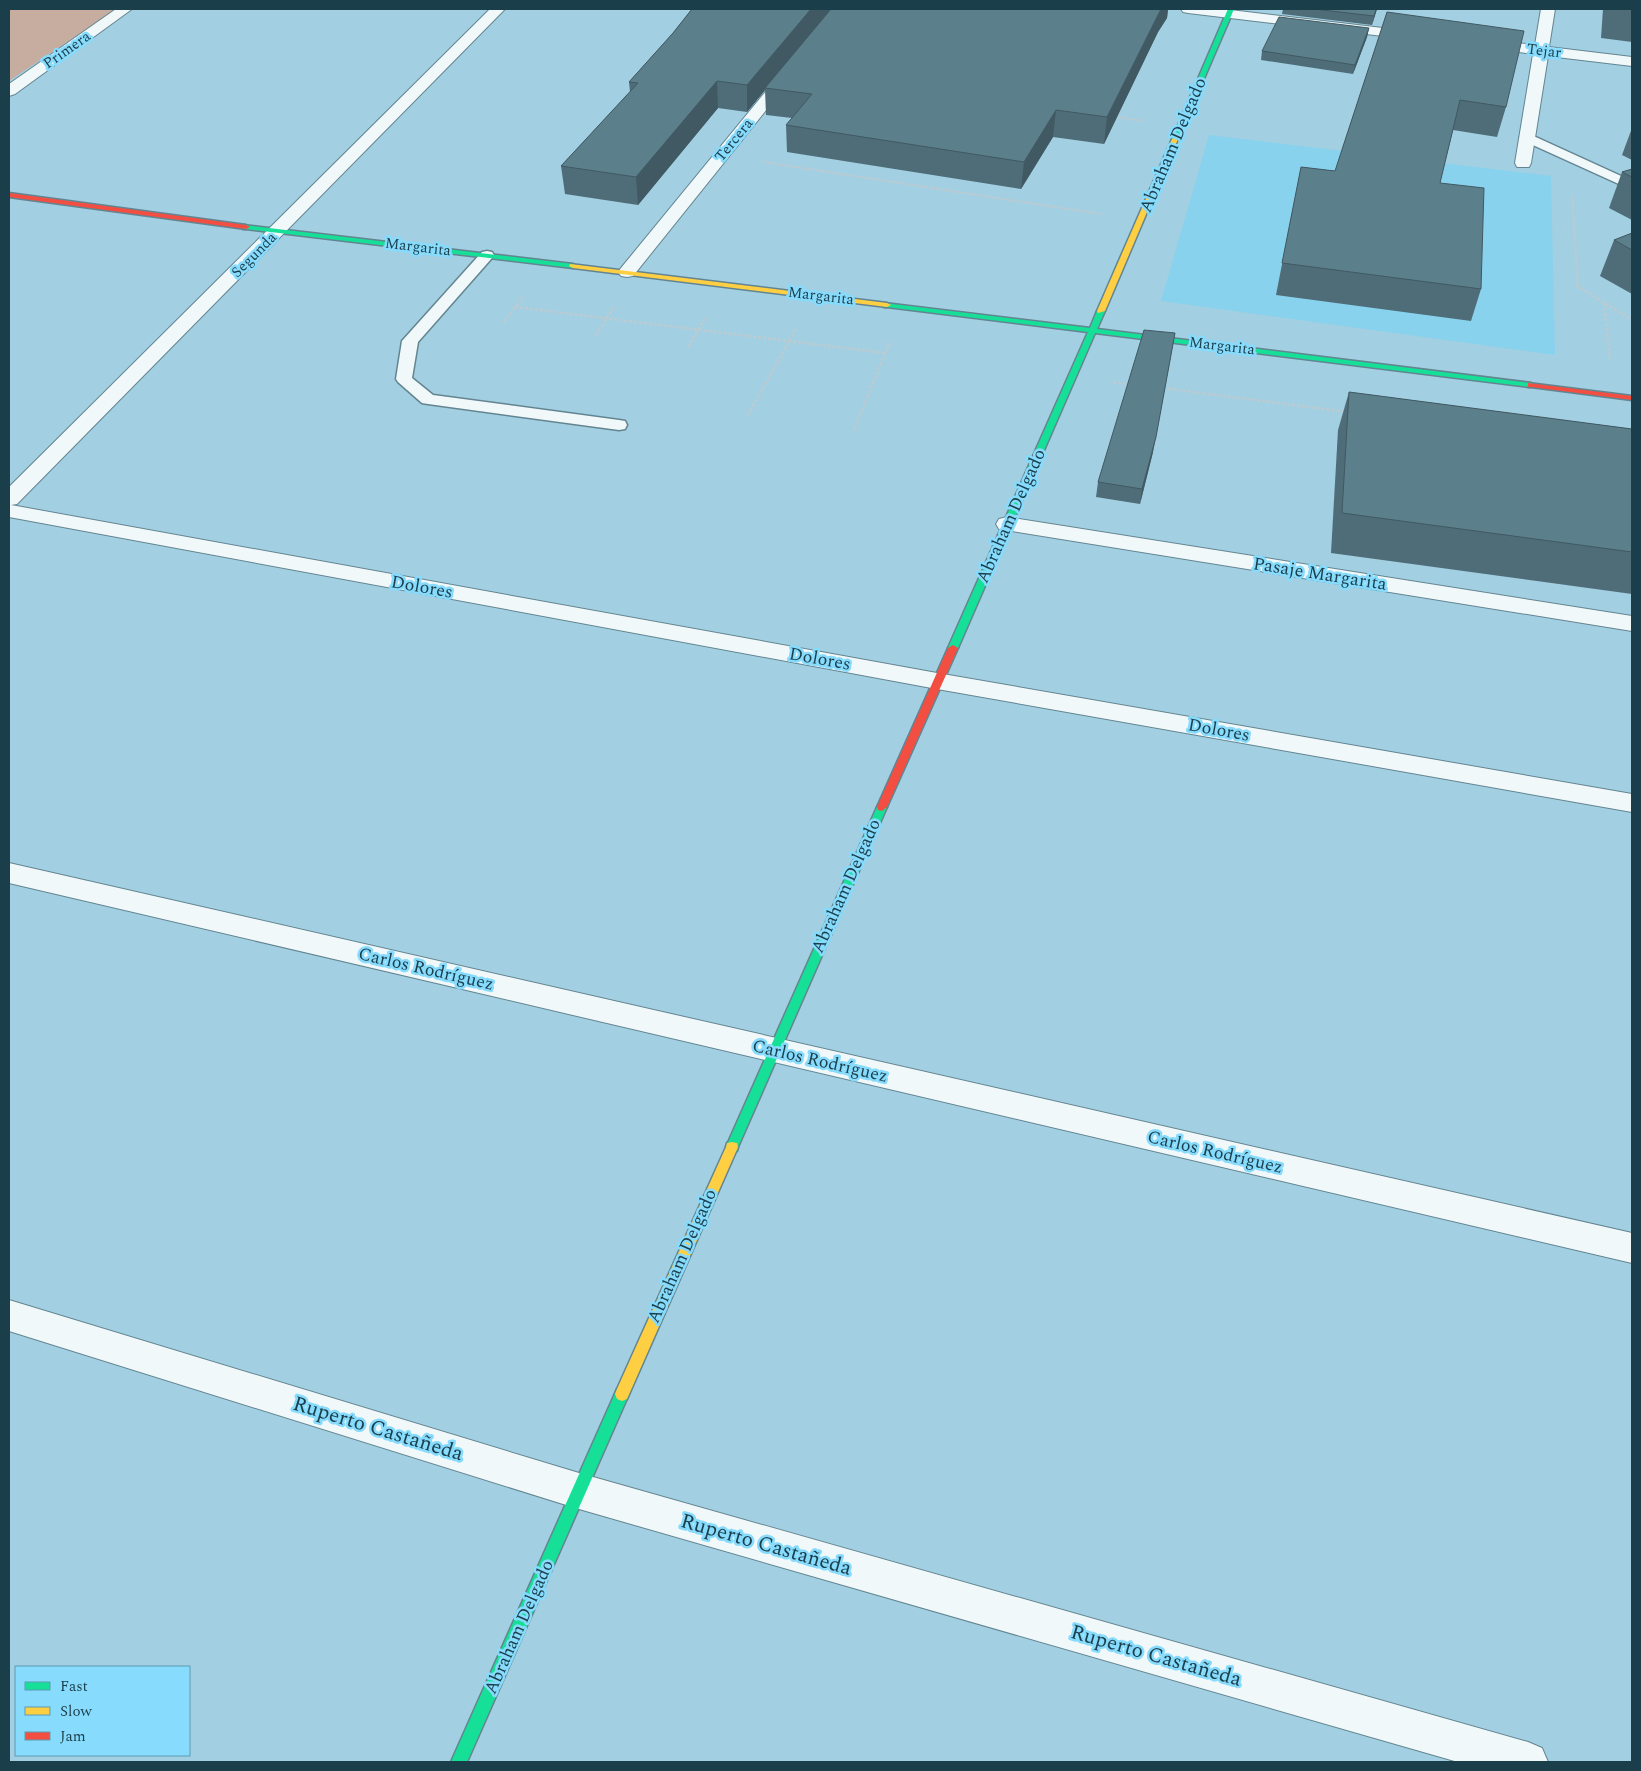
<svg xmlns="http://www.w3.org/2000/svg" width="1641" height="1771" font-family="Spectral,serif">
  <style>
    .built { fill: #89d2ee }
    .green { fill: #c7ada0 }
    .lines { fill: none; stroke-linecap: round; stroke-linejoin: round }
    .lane-casing { stroke: #638591; stroke-width: 3 }
    .street-casing { stroke: #638591; stroke-width: 2 }
    .fast-casing { stroke: #638591; stroke-width: 3 }
    .slow-casing { stroke: #638591; stroke-width: 3 }
    .jam-casing { stroke: #638591; stroke-width: 3 }
    .path-far1 { stroke: #bdcbd1; stroke-width: 2; stroke-dasharray: 2.5 1; stroke-linecap: butt }
    .path { stroke: #bdcbd1; stroke-width: 2.5; stroke-dasharray: 3 2; stroke-linecap: butt }
    .lane { fill: #f1f8fa; fill-rule: evenodd }
    .street { fill: #f1f8fa; fill-rule: evenodd }
    .fast { fill: #16e098; fill-rule: evenodd }
    .slow { fill: #ffcf43; fill-rule: evenodd }
    .jam { fill: #f24e42; fill-rule: evenodd }
    .wall { fill: #4f6d78 }
    .shaded-wall { fill: #405962 }
    .building { fill: #5c7f8c; stroke: #405962 }
    .labels { text-anchor: middle; dominant-baseline: central; stroke-width: 5; stroke-linejoin: round; paint-order: stroke }
    .far-street-label { font-size: 15px; fill: #1b3e4b; stroke: #87dbfc }
    .street-label { font-size: 18px; fill: #1b3e4b; stroke: #87dbfc }
    .near-street-label { font-size: 21px; fill: #1b3e4b; stroke: #87dbfc }
  </style>
  <rect width="100%" height="100%" fill="#a2cfe1"/>
  <path class="built" d="M1209 135 1551 176 1555 355 1161 301Z"/>
  <path class="green" d="M9 9H116L9 81Z"/>
  <g class="lines">
    <defs>
      <g id="lane">
        <path d="M1527 133 1632 181V190L1522 140 1520 137 1522 134Z"/>
        <path d="M487 251 492 252 494 255 492 258 418 342 412 378 433 395 619 420 625 421 627 425 625 429 619 430 428 404 422 403 398 382 396 379 402 341 482 252Z"/>
      </g>
      <g id="street">
        <path d="M116 9H132L15 94 9 96V84Z"/>
        <path d="M490 9H505L17 504 11 505 937 673 1632 794V812L937 689 9 517V487Z"/>
        <path d="M1181 9H1222L1417 32 1422 33 1424 36 1422 39 1417 40 1188 13 1183 12Z"/>
        <path d="M1541 9H1555L1549 47 1632 57V66L1548 56 1531 163 1529 167H1517L1515 163 1533 54 1482 47 1477 46 1475 43 1477 40 1482 39 1535 45Z"/>
        <path d="M790 66 795 68 798 71 795 74 633 276 627 277 621 276 618 272 621 268 785 68Z"/>
        <path d="M1007 517 1632 616V631L999 529 996 524 999 519Z"/>
        <path d="M9 863 1632 1233V1263L9 883Z"/>
        <path d="M9 1300 579 1473 1528 1742 1542 1748 1548 1762H1458L579 1509 9 1331Z"/>
      </g>
      <g id="fast">
        <path d="M1228 9H1234L1178 139 1173 140 1172 139Z"/>
        <path d="M243 225 573 264 577 266 573 268 246 229H243Z"/>
        <path d="M884 303 1090 328 1097 311 1101 309 1105 311 1097 329 1531 383 1535 385 1531 387 1095 333 958 648 953 651 948 648 1088 332 887 307H884Z"/>
        <path d="M882 803 887 807 738 1147 737 1151 732 1152 727 1151 726 1147 877 807Z"/>
        <path d="M622 1387 627 1389 629 1394 467 1762H451L617 1389Z"/>
      </g>
      <g id="slow">
        <path d="M1175 137 1178 139 1105 311 1098 313 1097 311 1172 139Z"/>
        <path d="M570 264 887 303 891 305 887 307 573 268 569 266Z"/>
        <path d="M732 1142 737 1143 738 1147 627 1399 622 1401 617 1399 615 1394 617 1389 726 1147 727 1143Z"/>
      </g>
      <g id="jam">
        <path d="M9 193 246 225 250 227 246 229 9 197Z"/>
        <path d="M1528 383 1632 396V400L1531 387H1528Z"/>
        <path d="M953 645 958 648 887 807 882 811 878 810 877 807 948 648Z"/>
      </g>
    </defs>
    <use href="#lane" class="lane-casing"/>
    <use href="#street" class="street-casing"/>
    <use href="#fast" class="fast-casing"/>
    <use href="#slow" class="slow-casing"/>
    <use href="#jam" class="jam-casing"/>
    <g class="path-far1">
      <path d="M1115 117 1143 121"/>
      <path d="M763 162 1101 214"/>
      <path d="M1572 195 1578 286"/>
    </g>
    <g class="path">
      <path d="M1576 285 1632 320"/>
      <path d="M1604 303 1610 359"/>
      <path d="M515 307 885 353"/>
      <path d="M504 322 523 297"/>
      <path d="M596 335 614 307"/>
      <path d="M688 347 705 318"/>
      <path d="M1113 382 1132 385"/>
      <path d="M1163 388 1347 412"/>
      <path d="M748 415 796 329"/>
      <path d="M854 430 890 341"/>
    </g>
    <use href="#lane" class="lane"/>
    <use href="#street" class="street"/>
    <use href="#fast" class="fast"/>
    <use href="#slow" class="slow"/>
    <use href="#jam" class="jam"/>
  </g>
  <g class="wall">
    <path d="M692 9H1168L1167 18 1158 32 1104 144 1053 137 1021 189 787 152 786 125 792 118 766 115 765 90 747 112 718 108 638 205 565 194 561 166 630 92 629 82 673 33Z"/>
    <path d="M1283 9H1377L1372 25 1282 14Z"/>
    <path d="M1603 9H1632V42L1601 38Z"/>
    <path d="M1387 12 1506 107 1497 137 1453 130 1440 183 1481 289 1471 321 1276 295 1301 167 1335 171Z"/>
    <path d="M1369 28 1367 37 1353 74 1261 60 1262 51Z"/>
    <path d="M1632 128V160L1622 155Z"/>
    <path d="M1632 169V220L1609 208 1622 172Z"/>
    <path d="M1632 233V294L1600 276 1614 240Z"/>
    <path d="M1349 392 1632 429V594L1331 553 1338 430Z"/>
    <path d="M1153 452 1140 504 1096 497 1098 482Z"/>
  </g>
  <g class="shaded-wall">
    <path d="M811 9H833L765 88V90L747 112V85Z"/>
    <path d="M1161 9H1168L1167 18 1158 32 1104 144 1107 117Z"/>
    <path d="M1376 9H1377L1372 25 1374 16Z"/>
    <path d="M1369 28 1367 37 1353 74 1355 65Z"/>
    <path d="M717 81 718 108 638 205 636 177Z"/>
    <path d="M1056 110 1053 137 1021 189 1024 162Z"/>
    <path d="M1175 333 1153 452 1140 504 1142 489Z"/>
  </g>
  <g class="building">
    <path d="M692 9H811L747 85 717 81 636 177 561 166 638 83 629 82 673 33Z"/>
    <path d="M831 9H1161L1107 117 1056 110 1024 162 786 125 812 94 765 88Z"/>
    <path d="M1314 9H1376L1374 16Z"/>
    <path d="M1387 12 1524 31 1506 107 1460 100 1440 183 1484 188 1481 289 1282 263 1301 167 1335 171Z"/>
    <path d="M1279 17 1369 28 1355 65 1262 51Z"/>
    <path d="M1632 169V177L1622 172Z"/>
    <path d="M1632 233V250L1614 240Z"/>
    <path d="M1144 330 1175 333 1156 437 1142 489 1098 482Z"/>
    <path d="M1349 392 1632 429V552L1342 513Z"/>
  </g>
  <g class="labels">
    <g class="far-street-label">
      <text transform="translate(67 50) rotate(-35)">Primera</text>
      <text transform="translate(1544 51) rotate(7)">Tejar</text>
      <text transform="translate(734 140) rotate(-51)">Tercera</text>
      <text transform="translate(418 247) rotate(7)">Margarita</text>
      <text transform="translate(254 255) rotate(-45)">Segunda</text>
      <text transform="translate(821 296) rotate(7)">Margarita</text>
      <text transform="translate(1222 346) rotate(7)">Margarita</text>
    </g>
    <g class="street-label">
      <text transform="translate(1173 145) rotate(-67)">Abraham Delgado</text>
      <text transform="translate(1011 516) rotate(-66)">Abraham Delgado</text>
      <text transform="translate(1320 574) rotate(9)">Pasaje Margarita</text>
      <text transform="translate(422 587) rotate(10)">Dolores</text>
      <text transform="translate(820 659) rotate(10)">Dolores</text>
      <text transform="translate(1219 730) rotate(10)">Dolores</text>
      <text transform="translate(846 886) rotate(-66)">Abraham Delgado</text>
      <text transform="translate(426 969) rotate(13)">Carlos Rodríguez</text>
      <text transform="translate(820 1061) rotate(13)">Carlos Rodríguez</text>
      <text transform="translate(1215 1152) rotate(13)">Carlos Rodríguez</text>
      <text transform="translate(682 1256) rotate(-66)">Abraham Delgado</text>
      <text transform="translate(519 1627) rotate(-66)">Abraham Delgado</text>
    </g>
    <g class="near-street-label">
      <text transform="translate(378 1429) rotate(17)">Ruperto Castañeda</text>
      <text transform="translate(766 1545) rotate(16)">Ruperto Castañeda</text>
      <text transform="translate(1156 1656) rotate(16)">Ruperto Castañeda</text>
    </g>
  </g>
  <rect width="1641" height="1771" fill="none" stroke="#1b3e4b" stroke-width="20"/>
  <rect x="15" y="1666" width="175" height="90" fill="#87dbfc" stroke="#5c9cb5"/>
  <rect x="25" y="1682" width="25" height="8" fill="#16e098" stroke="#5c9cb5"/>
  <text x="60" y="1691" font-size="15" fill="#1b3e4b">Fast</text>
  <rect x="25" y="1707" width="25" height="8" fill="#ffcf43" stroke="#5c9cb5"/>
  <text x="60" y="1716" font-size="15" fill="#1b3e4b">Slow</text>
  <rect x="25" y="1732" width="25" height="8" fill="#f24e42" stroke="#5c9cb5"/>
  <text x="60" y="1741" font-size="15" fill="#1b3e4b">Jam</text>
</svg>
